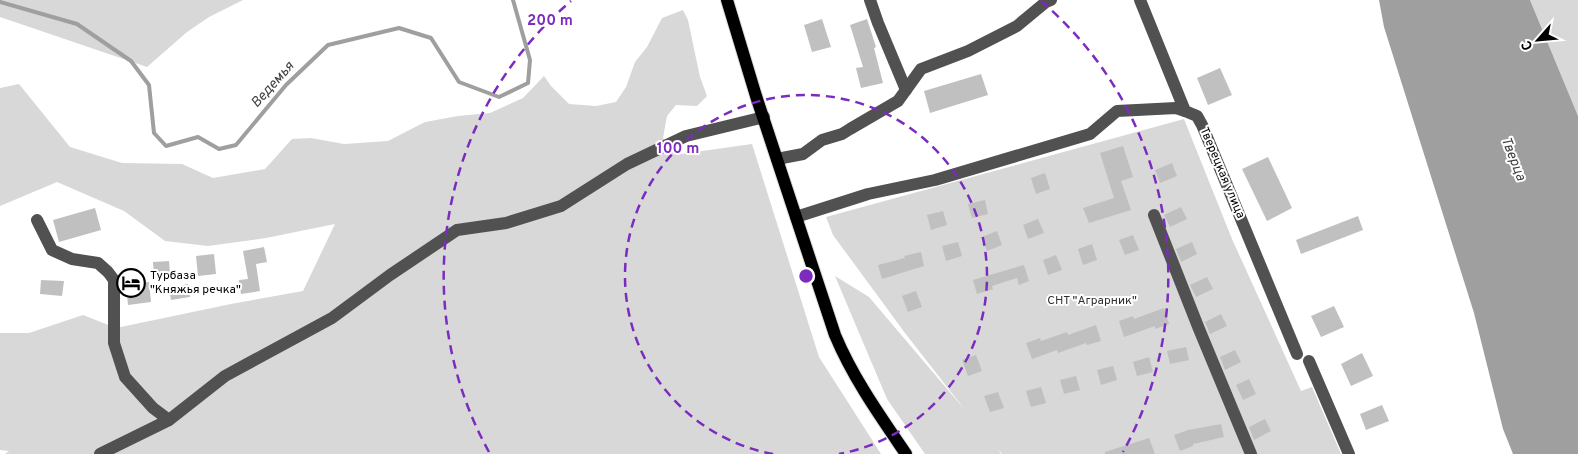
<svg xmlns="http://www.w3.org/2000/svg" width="1578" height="454" font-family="Overpass,sans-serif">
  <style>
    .green { fill: #d8d8d8 }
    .water { fill: #9f9f9f }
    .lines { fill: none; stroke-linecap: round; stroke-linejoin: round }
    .stream { stroke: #9f9f9f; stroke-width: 4 }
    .building { fill: #c0c0c0 }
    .major-casing { stroke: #dbdbdb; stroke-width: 14 }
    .minor { stroke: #515151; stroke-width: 12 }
    .major { stroke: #000; stroke-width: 12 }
    .ring { fill: none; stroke: #7b2cbf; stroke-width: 2.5; stroke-dasharray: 9 6 }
    .labels { text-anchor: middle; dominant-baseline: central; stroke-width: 4; stroke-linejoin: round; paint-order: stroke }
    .street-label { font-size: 12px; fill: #000; stroke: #fff }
    .poi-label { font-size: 12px; fill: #000; stroke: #fff; text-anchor: start }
    .park-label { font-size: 12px; fill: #2f2f2f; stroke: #fff }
    .water-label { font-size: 14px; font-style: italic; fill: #404040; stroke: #fff }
    .centre { fill: #7b2cbf; stroke: #fff; stroke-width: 2.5 }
    .ring-label { font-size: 15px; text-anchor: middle; font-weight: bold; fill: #7b2cbf; stroke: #fff; stroke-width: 4; stroke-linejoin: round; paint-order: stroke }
  </style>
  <rect width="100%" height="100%" fill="#fff"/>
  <g class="green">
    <path d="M0 0H243L209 17 187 32 147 67 0 17Z"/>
    <path d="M1530 0H1578V116Z"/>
    <path d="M683 10 688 20 700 77 707 96 697 106 676 105 667 116 663 138 681 154 752 144 819 357 881 454H5L9 451 0 450V333H29L83 315 116 328 231 304 303 291 335 224 266 238 208 246 165 241 124 211 57 182 0 206V88L19 84 70 147 122 163 182 164 213 178 265 169 292 139 311 138 344 144 388 141 425 122 458 116 490 113 523 98 544 76 551 86 569 104 596 106 616 102 626 87 635 62 647 47 662 18Z"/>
    <path d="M1184 119 1232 239 1301 391 1312 387 1341 454H1002L998 449 1001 454H925L887 399 835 276 869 297 965 410 905 333 833 235 826 217Z"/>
  </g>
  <path class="water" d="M1379 0H1530L1578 116V454H1513L1503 429 1474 313 1384 27Z"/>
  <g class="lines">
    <path class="stream" d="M0 2 77 24 131 61 149 85 154 133 166 146 198 137 219 149 236 145 286 85 328 45 399 28 431 38 459 82 499 97 528 83 530 60 513 0"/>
  </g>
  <g class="building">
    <path d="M822 19 831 47 812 52 804 25Z"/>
    <path d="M867 19 876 47 874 48 883 83 861 88 856 68 863 67 850 25Z"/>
    <path d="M1220 68 1232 95 1208 105 1197 78Z"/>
    <path d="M981 74 988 95 930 113 924 91Z"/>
    <path d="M1123 146 1133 177 1121 181 1131 210 1089 223 1083 208 1114 198 1100 153Z"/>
    <path d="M1268 157 1292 208 1267 221 1242 169Z"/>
    <path d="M1172 163 1177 176 1160 183 1155 170Z"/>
    <path d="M1045 173 1050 189 1036 194 1031 178Z"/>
    <path d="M985 200 988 214 972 218 968 204Z"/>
    <path d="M1181 207 1187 219 1170 227 1164 215Z"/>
    <path d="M95 208 101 230 59 242 53 220Z"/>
    <path d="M943 211 947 225 931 230 927 215Z"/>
    <path d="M1358 216 1363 230 1301 254 1296 240Z"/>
    <path d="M1038 219 1044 233 1028 239 1023 225Z"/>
    <path d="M997 231 1002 245 987 251 982 237Z"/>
    <path d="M1133 235 1139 250 1125 255 1119 240Z"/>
    <path d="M958 242 962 256 946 261 942 246Z"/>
    <path d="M1192 242 1197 254 1181 262 1176 249Z"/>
    <path d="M1092 244 1097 260 1083 265 1078 249Z"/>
    <path d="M264 247 267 262 256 264 260 291 241 294 239 280 248 279 243 251Z"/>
    <path d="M921 252 924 266 882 279 878 265 905 258 904 256Z"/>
    <path d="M214 254 216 274 198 276 196 256Z"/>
    <path d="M1056 255 1062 270 1048 275 1043 260Z"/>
    <path d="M169 261 170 274 154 275 153 262Z"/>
    <path d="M1024 265 1029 281 1019 285 1017 278 992 286 993 289 977 294 973 280Z"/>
    <path d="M1207 277 1213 289 1196 297 1190 285Z"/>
    <path d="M41 280 64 281 62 296 40 294Z"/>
    <path d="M149 282 151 302 128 305 126 285Z"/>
    <path d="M188 284 190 297 171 300 169 288Z"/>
    <path d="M916 291 922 307 908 312 902 296Z"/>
    <path d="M1334 306 1344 327 1321 337 1311 316Z"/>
    <path d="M1164 308 1169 324 1155 329V326L1124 337 1119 321 1133 316 1134 319Z"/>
    <path d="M1221 314 1227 326 1210 334 1205 322Z"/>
    <path d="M1096 325 1101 341 1087 345 1086 343 1058 353 1057 350 1032 359 1026 343 1040 338 1041 341 1067 332 1068 335Z"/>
    <path d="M1186 347 1189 360 1170 364 1167 351Z"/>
    <path d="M1235 350 1241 362 1225 370 1220 357Z"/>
    <path d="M1362 353 1373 376 1351 386 1341 364Z"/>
    <path d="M976 355 982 371 968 376 962 360Z"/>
    <path d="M1149 357 1153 372 1137 376 1133 362Z"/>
    <path d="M1113 366 1117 380 1101 385 1097 370Z"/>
    <path d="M1076 376 1080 390 1064 394 1060 380Z"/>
    <path d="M1249 379 1256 394 1243 400 1236 385Z"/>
    <path d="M1041 387 1046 403 1031 407 1026 391Z"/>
    <path d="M998 392 1004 408 990 412 984 396Z"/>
    <path d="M1382 405 1389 421 1366 430 1360 414Z"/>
    <path d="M1265 419 1271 431 1254 440 1249 427Z"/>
    <path d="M1221 424 1224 437 1193 444V446L1180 451 1174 435 1188 430Z"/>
    <path d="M1149 438 1155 454H1105V452Z"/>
  </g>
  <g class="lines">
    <defs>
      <path id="major" d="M727 0 756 96 835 335C853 378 880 416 906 454"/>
    </defs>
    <use href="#major" class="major-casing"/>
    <g class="minor">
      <path d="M870 0 878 23 906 90"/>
      <path d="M1140 0 1185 111 1197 116 1202 125 1297 354"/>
      <path d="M777 159 803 154 822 140 842 134 850 129 898 101 921 69 968 51 1017 26 1046 2 1051 0"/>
      <path d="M1154 215 1199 329 1251 454"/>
      <path d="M796 217 868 194 935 180 1090 134 1117 111 1176 108 1185 111"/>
      <path d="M37 220 52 250 72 259 98 263 108 272 114 280V343L125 377 153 408 169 420"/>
      <path d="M1309 361 1349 454"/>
      <path d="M100 454 169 420 225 376 332 318 390 275 457 230 506 223 561 206 627 164 686 136 764 117"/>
    </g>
    <use href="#major" class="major"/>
  </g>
  <g class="ring">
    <path d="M773 454A181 181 0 1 1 839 454"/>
    <path d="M489 452A362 362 0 0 1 571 1M1041 1A362 362 0 0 1 1123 452"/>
  </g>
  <defs>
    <symbol id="hotel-ring" viewBox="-11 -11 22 22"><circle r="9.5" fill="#fff" stroke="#000" stroke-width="1.5"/><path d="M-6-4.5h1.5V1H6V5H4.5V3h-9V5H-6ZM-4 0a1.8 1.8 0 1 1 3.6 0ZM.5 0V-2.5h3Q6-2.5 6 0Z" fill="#000"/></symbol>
  </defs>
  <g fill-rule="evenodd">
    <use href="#hotel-ring" x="115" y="267" width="32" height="32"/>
  </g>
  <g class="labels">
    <g class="street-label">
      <text transform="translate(1222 173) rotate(67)">Тверецкая улица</text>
    </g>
    <g class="poi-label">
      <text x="150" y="276">Турбаза<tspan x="150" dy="14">"Княжья речка"</tspan></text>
    </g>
    <g class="park-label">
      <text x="1092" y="301">СНТ "Аграрник"</text>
    </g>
    <g class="water-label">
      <text transform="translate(273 85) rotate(-48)">Ведемья</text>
      <text transform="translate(1513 159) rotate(69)">Тверца</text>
    </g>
  </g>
  <circle cx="806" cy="276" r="8" class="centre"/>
  <g class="ring-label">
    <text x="550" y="25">200 m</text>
    <text x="678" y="153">100 m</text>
  </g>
  <g transform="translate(1538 40) rotate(243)" stroke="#ffffff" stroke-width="4" paint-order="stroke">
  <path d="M0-4L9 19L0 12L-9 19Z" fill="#000000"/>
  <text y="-8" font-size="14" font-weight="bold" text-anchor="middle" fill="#000000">С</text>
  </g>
</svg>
